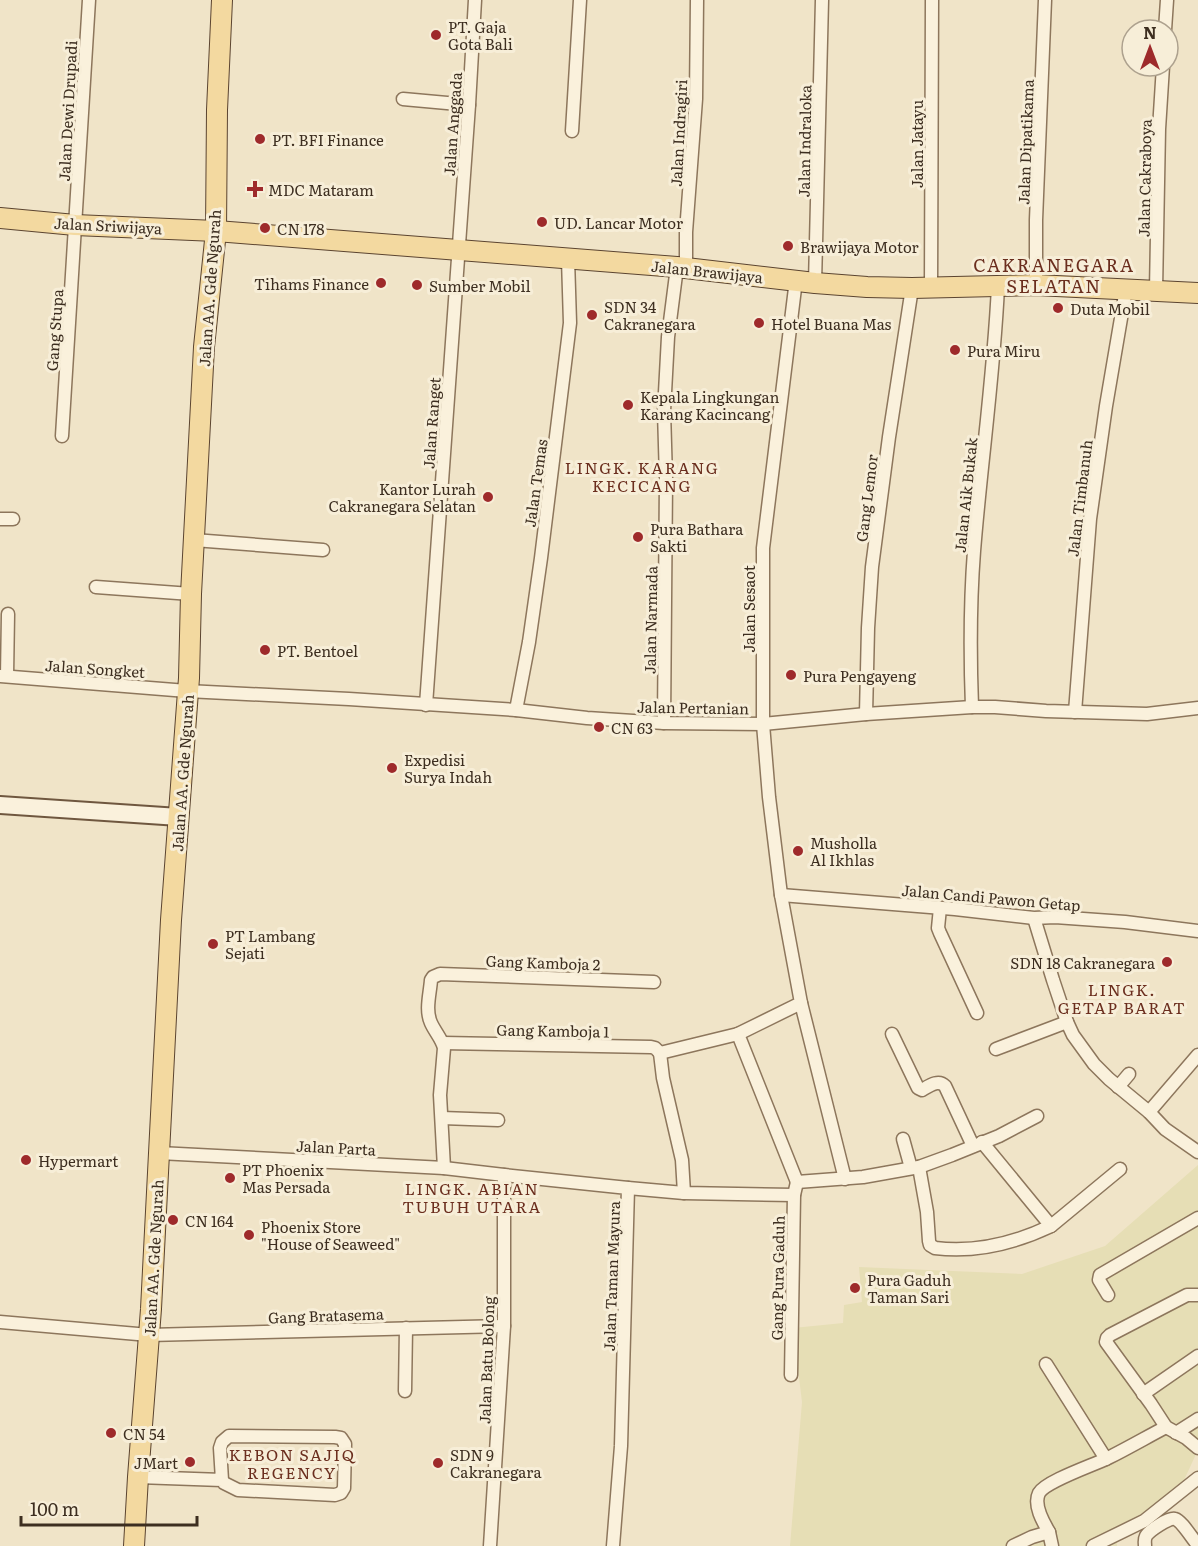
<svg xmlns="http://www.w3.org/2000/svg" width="1198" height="1546" font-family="Literata,serif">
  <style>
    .farmland { fill: #e6deb5 }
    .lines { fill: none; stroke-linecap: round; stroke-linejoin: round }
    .street-casing { stroke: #8d765c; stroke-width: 15 }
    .secondary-casing { stroke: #6f573f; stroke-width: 20 }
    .primary-casing { stroke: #5b4430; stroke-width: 22 }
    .street { stroke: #faf1dc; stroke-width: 12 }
    .secondary { stroke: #faf1dc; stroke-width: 16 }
    .primary { stroke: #f3d9a0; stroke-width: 20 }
    .poi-dot { fill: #9e2a2b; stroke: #f7eed8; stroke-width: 2 }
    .labels { text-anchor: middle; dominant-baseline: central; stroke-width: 6; stroke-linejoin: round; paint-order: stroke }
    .poi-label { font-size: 15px; fill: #3d2e20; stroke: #f7eed8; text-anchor: start }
    .street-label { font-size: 15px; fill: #3d2e20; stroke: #f7eed8 }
    .neighbourhood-label { font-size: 16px; letter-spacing: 1.5px; fill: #6b2e1e; stroke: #f7eed8 }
    .quarter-label { font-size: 18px; letter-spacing: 1.5px; fill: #6b2e1e; stroke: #f7eed8 }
  </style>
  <rect width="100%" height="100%" fill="#f0e4c8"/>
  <path class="farmland" d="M1198 1165V1450L1171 1508 1117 1542V1546H790L802 1402 793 1328 843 1323 844 1305 862 1302 859 1267 1022 1274 1105 1246Z"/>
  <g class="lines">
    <defs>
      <g id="street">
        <path d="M1165 30 1167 0"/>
        <path d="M403 99 469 105"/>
        <path d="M572 131 580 0"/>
        <path d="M686 268V232L696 99 697 0"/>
        <path d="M796 280 763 548V724L769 797 781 895 801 1003 738 1034 797 1182"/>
        <path d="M815 283 822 0"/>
        <path d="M1036 285V220L1045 0"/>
        <path d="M931 288 932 0"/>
        <path d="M1156 290 1159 129 1163 66"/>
        <path d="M62 436 89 0"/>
        <path d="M0 519H13"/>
        <path d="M194 540 323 550"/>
        <path d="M96 587 191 594"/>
        <path d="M0 676 187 691 349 699 516 710 587 718 664 723 763 724 866 714 972 707H995L1046 711 1147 714 1198 708"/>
        <path d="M7 676 8 614"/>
        <path d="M426 705 469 105 475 0"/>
        <path d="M972 707C970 655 970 603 974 551 981 463 994 375 998 286"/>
        <path d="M516 710 529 642 541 558 570 323 568 259"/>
        <path d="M1075 712 1090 519 1106 406 1126 289"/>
        <path d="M866 714 868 628 872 567 889 437 912 288"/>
        <path d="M664 723 666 479 664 411 668 337 677 267"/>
        <path d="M781 895 955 909 1034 918 1055 917 1125 922 1198 931"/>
        <path d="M940 908 938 928 940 933 977 1013"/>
        <path d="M1034 918 1053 980 1067 1022 1073 1035 1094 1064 1109 1079 1149 1112 1165 1129 1198 1152"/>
        <path d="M801 1003 845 1179"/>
        <path d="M892 1034 918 1088 922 1090C929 1086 938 1079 945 1086L973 1146"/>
        <path d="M443 1043 651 1047 655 1048 660 1053"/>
        <path d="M996 1049 1067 1022"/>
        <path d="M660 1053 663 1078 682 1160 684 1193"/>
        <path d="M660 1053 738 1034"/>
        <path d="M1118 1087 1129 1074"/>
        <path d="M1149 1112 1198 1055"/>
        <path d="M442 1118 498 1120"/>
        <path d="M903 1139 911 1168"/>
        <path d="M982 1142 1051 1226 1120 1169"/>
        <path d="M159 1153 444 1168 504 1175 628 1188 621 1446 613 1546"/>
        <path d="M919 1167 927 1212 929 1241 930 1245 935 1248C975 1253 1015 1243 1051 1226"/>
        <path d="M444 1168 440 1095 444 1048C442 1039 435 1032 431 1023 425 1010 430 994 431 980L433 977 440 974 654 982"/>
        <path d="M797 1182 863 1177 919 1167 952 1155 999 1136 1037 1116"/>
        <path d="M628 1188 684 1193 794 1195"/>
        <path d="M1108 1295 1099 1280 1100 1275 1198 1218"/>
        <path d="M1198 1295H1187L1110 1335 1107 1338 1106 1342 1151 1404 1166 1427 1186 1438 1198 1448"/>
        <path d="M0 1322 149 1335 504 1326"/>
        <path d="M1046 1364 1106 1459"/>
        <path d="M791 1375 794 1195 797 1182"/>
        <path d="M405 1391 406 1328"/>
        <path d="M1143 1394 1198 1356"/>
        <path d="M1176 1433 1198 1419"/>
        <path d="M138 1477 222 1480 224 1483 238 1490 335 1495 341 1493 344 1488 345 1444 341 1438 335 1437 229 1436 222 1442 220 1448 222 1480"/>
        <path d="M1049 1532C1043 1522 1033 1505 1039 1493 1046 1481 1094 1465 1108 1458 1128 1448 1147 1437 1166 1427"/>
        <path d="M490 1546 504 1326V1175"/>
        <path d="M1013 1546 1032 1537 1049 1532 1052 1546"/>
        <path d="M1093 1546 1144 1521 1198 1478"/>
        <path d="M1145 1546C1145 1542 1144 1540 1146 1536 1149 1531 1169 1517 1175 1519 1182 1521 1193 1540 1198 1545"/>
      </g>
      <path id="secondary" d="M0 805 179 817"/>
      <g id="primary">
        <path d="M0 218 75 225 216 231 677 267 815 283 867 287 912 288 1036 285 1198 293"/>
        <path d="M134 1546 138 1477 151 1309 171 920 189 678 191 594 204 347 216 231 217 110 222 0"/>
      </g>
    </defs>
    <use href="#street" class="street-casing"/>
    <use href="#secondary" class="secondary-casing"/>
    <use href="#primary" class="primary-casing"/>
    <use href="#street" class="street"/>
    <use href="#secondary" class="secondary"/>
    <use href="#primary" class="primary"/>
  </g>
  <g class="poi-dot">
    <circle cx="436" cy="35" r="6"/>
    <circle cx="260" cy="139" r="6"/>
    <path d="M252 180h6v6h6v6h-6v6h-6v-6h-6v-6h6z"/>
    <circle cx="542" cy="222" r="6"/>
    <circle cx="265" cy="228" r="6"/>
    <circle cx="788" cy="246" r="6"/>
    <circle cx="381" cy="283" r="6"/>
    <circle cx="417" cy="285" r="6"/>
    <circle cx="1058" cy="308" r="6"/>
    <circle cx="592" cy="315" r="6"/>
    <circle cx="759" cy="323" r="6"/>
    <circle cx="955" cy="350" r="6"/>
    <circle cx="628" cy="405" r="6"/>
    <circle cx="488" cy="497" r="6"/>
    <circle cx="638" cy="537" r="6"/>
    <circle cx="265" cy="650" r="6"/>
    <circle cx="791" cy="675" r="6"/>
    <circle cx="599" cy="727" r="6"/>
    <circle cx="392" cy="768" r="6"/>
    <circle cx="798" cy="851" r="6"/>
    <circle cx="213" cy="944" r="6"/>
    <circle cx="1167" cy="962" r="6"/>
    <circle cx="26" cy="1160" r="6"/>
    <circle cx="230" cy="1178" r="6"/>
    <circle cx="173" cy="1220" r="6"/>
    <circle cx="249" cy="1235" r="6"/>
    <circle cx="855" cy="1288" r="6"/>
    <circle cx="111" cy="1433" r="6"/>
    <circle cx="190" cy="1462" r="6"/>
    <circle cx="438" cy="1463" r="6"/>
  </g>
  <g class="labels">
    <g class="poi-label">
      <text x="448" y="26">PT. Gaja<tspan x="448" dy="17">Gota Bali</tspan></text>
      <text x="272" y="139">PT. BFI Finance</text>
      <text x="268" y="189">MDC Mataram</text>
      <text x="554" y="222">UD. Lancar Motor</text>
      <text x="277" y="228">CN 178</text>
      <text x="800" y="246">Brawijaya Motor</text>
      <text x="369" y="283" text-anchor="end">Tihams Finance</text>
      <text x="429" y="285">Sumber Mobil</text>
      <text x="604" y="306">SDN 34<tspan x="604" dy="17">Cakranegara</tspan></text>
      <text x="1070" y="308">Duta Mobil</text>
      <text x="771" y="323">Hotel Buana Mas</text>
      <text x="967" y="350">Pura Miru</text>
      <text x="640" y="396">Kepala Lingkungan<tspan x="640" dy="17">Karang Kacincang</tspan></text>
      <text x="476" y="488" text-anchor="end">Kantor Lurah<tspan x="476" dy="17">Cakranegara Selatan</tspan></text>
      <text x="650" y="528">Pura Bathara<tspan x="650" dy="17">Sakti</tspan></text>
      <text x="277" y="650">PT. Bentoel</text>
      <text x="803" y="675">Pura Pengayeng</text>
      <text x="611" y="727">CN 63</text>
      <text x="404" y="759">Expedisi<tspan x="404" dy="17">Surya Indah</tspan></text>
      <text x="810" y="842">Musholla<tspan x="810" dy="17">Al Ikhlas</tspan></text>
      <text x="225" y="935">PT Lambang<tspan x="225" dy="17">Sejati</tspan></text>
      <text x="1155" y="962" text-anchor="end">SDN 18 Cakranegara</text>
      <text x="38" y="1160">Hypermart</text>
      <text x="242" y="1169">PT Phoenix<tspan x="242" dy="17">Mas Persada</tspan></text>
      <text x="185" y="1220">CN 164</text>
      <text x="261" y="1226">Phoenix Store<tspan x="261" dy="17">"House of Seaweed"</tspan></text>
      <text x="867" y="1279">Pura Gaduh<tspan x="867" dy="17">Taman Sari</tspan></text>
      <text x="123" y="1433">CN 54</text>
      <text x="450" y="1454">SDN 9<tspan x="450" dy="17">Cakranegara</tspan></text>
      <text x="178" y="1462" text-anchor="end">JMart</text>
    </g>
    <g class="street-label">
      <text transform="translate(67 111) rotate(-87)">Jalan Dewi Drupadi</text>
      <text transform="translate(452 124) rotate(-86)">Jalan Anggada</text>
      <text transform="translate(678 133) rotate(-87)">Jalan Indragiri</text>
      <text transform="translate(804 141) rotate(-89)">Jalan Indraloka</text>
      <text transform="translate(1025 142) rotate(-88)">Jalan Dipatikama</text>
      <text transform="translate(916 144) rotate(-90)">Jalan Jatayu</text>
      <text transform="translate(1144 178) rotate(-89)">Jalan Cakraboya</text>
      <text transform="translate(108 225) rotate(3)">Jalan Sriwijaya</text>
      <text transform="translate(707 271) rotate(6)">Jalan Brawijaya</text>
      <text transform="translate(209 288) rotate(-86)">Jalan AA. Gde Ngurah</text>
      <text transform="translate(54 330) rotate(-86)">Gang Stupa</text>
      <text transform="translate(431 423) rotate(-86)">Jalan Ranget</text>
      <text transform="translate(535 483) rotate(-82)">Jalan Temas</text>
      <text transform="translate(965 495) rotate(-84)">Jalan Aik Bukak</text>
      <text transform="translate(866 498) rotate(-83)">Gang Lemor</text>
      <text transform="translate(1079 498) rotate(-83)">Jalan Timbanuh</text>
      <text transform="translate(748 609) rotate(-90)">Jalan Sesaot</text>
      <text transform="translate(650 620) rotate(-89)">Jalan Narmada</text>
      <text transform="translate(95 668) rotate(4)">Jalan Songket</text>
      <text transform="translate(693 707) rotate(1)">Jalan Pertanian</text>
      <text transform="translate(182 773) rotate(-86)">Jalan AA. Gde Ngurah</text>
      <text transform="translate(991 897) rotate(5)">Jalan Candi Pawon Getap</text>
      <text transform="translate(543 962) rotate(2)">Gang Kamboja 2</text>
      <text transform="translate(553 1030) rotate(1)">Gang Kamboja 1</text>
      <text transform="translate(336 1147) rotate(3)">Jalan Parta</text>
      <text transform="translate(153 1258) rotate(-87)">Jalan AA. Gde Ngurah</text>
      <text transform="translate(611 1276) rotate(-88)">Jalan Taman Mayura</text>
      <text transform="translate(777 1278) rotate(-89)">Gang Pura Gaduh</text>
      <text transform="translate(326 1315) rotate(-2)">Gang Bratasema</text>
      <text transform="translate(486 1360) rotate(-88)">Jalan Batu Bolong</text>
    </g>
    <g class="neighbourhood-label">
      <text x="642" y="467">LINGK. KARANG<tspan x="642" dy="18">KECICANG</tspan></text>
      <text x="1122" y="989">LINGK.<tspan x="1122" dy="18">GETAP BARAT</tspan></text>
      <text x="472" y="1188">LINGK. ABIAN<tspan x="472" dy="18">TUBUH UTARA</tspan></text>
      <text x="292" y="1454">KEBON SAJIQ<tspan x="292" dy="18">REGENCY</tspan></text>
    </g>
    <g class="quarter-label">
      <text x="1054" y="264">CAKRANEGARA<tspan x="1054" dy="21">SELATAN</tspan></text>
    </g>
  </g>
  <g transform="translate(1150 48)"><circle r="28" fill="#f7eed8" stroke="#ada18e" stroke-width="1.5"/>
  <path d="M0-4.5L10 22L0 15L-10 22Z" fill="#9e2a2b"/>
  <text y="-9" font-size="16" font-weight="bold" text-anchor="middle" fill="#3d2e20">N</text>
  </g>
  <path d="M21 1516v9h176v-9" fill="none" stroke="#3d2e20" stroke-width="3"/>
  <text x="30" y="1516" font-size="18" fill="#3d2e20" stroke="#f7eed8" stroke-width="4.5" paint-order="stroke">100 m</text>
</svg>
